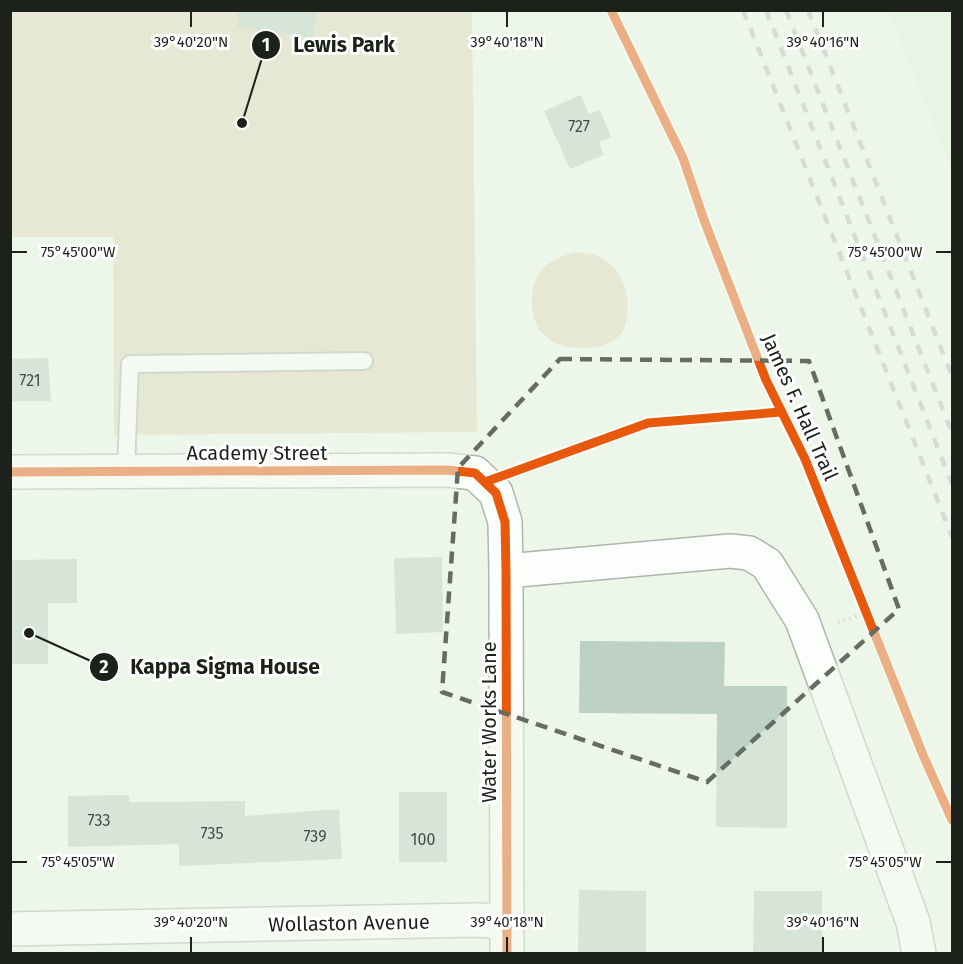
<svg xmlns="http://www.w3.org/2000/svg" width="963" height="964" font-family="'Fira Sans',sans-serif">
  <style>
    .built { fill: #e2f3dd }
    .green { fill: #e0d8ba }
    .building { fill: #bdd1c5 }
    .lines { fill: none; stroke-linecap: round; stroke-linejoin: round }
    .lane-casing { stroke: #aeb6ac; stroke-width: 20 }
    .street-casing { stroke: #aeb6ac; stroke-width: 36 }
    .path { stroke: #d7dad5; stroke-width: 4; stroke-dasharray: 1.5 4.5; stroke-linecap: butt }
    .lane { stroke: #fcfefc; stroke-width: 16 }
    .street { stroke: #fcfefc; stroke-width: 33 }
    .rail { stroke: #bbbdb9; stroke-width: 4.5; stroke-dasharray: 10 10; stroke-linecap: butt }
    .cycleway-casing { stroke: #fff; stroke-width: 13 }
    .cycleway { stroke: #e8590c; stroke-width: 9 }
    .marked { fill: none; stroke: #656c62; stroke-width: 4.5; stroke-dasharray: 12 8; stroke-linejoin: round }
    .ticks { fill: none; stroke: #1c221a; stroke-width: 2 }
    .labels { text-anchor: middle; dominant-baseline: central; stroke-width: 6; stroke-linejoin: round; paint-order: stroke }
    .number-label { font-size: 16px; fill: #444e45 }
    .street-label { font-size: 20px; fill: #1c221a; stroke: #fff }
    .ticks-label { font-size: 15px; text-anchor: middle; fill: #1c221a; stroke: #fff; stroke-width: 6; stroke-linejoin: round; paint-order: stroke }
    .leader { fill: none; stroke: #1c221a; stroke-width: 2 }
    .callout-dot { fill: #1c221a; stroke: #fff; stroke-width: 2 }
    .mark-label { font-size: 18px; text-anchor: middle; font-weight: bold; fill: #fff }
    .callout-label { font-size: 21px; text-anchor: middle; font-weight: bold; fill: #1c221a; stroke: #fff; stroke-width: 6; stroke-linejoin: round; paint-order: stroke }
  </style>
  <rect width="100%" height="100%" fill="#ecf6e9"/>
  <path class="built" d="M889 11H952V170Z"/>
  <g class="green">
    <path d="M10 11H472L477 432 114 435 113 237H11Z"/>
    <path d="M577 252C583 253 589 254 595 255 624 265 634 301 624 328 619 339 610 344 599 346 564 353 531 341 532 301 532 290 534 280 541 271 549 260 565 255 577 252Z"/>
  </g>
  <g class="building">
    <path d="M238 10H317L314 38 237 27Z"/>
    <path d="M581 95 589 114 600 110 611 137 599 142 604 155 570 169 544 111Z"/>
    <path d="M48 358 51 401H10V359Z"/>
    <path d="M442 557 443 632 396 634 394 558Z"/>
    <path d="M77 559V603H48V664H10V560Z"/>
    <path d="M580 641 725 642 724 686H787V828L716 827 717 714 579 713Z"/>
    <rect x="399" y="792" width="48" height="70"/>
    <path d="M129 795V802L245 801V816L339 809 342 859 179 866V844L68 847V796Z"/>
    <path d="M579 890 646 891V954H578Z"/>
    <path d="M754 891H822V954H753Z"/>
  </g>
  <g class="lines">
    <defs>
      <path id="lane" d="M126 471 130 364 364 361"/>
      <g id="street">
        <path d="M10 472 447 470 475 473 496 493 505 522 506 571 507 954"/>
        <path d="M506 571 730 551 749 553 767 564 802 620 913 922 919 954"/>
        <path d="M10 929 476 920 507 922"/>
      </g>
    </defs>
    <use href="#lane" class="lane-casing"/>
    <use href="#street" class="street-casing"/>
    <path class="path" d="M838 623 866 613"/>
    <use href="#lane" class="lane"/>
    <use href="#street" class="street"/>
    <g class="rail">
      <path d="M743 10 952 537"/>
      <path d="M766 10 952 484"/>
      <path d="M786 10 952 433"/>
      <path d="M808 10 952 376"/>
    </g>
    <defs>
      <g id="cycleway">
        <path d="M611 10 683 158 704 220 766 380 805 459 923 755 952 820"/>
        <path d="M10 472 447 470 475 473 496 493 505 522 506 571 507 954"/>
        <path d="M485 482 648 423 781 412"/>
      </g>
    </defs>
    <use href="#cycleway" class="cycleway-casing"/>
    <use href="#cycleway" class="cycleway"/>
  </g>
  <path d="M0 0H963V964H0ZM560 359 809 361 899 609 707 782 442 692 458 468Z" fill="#ecf6e9" fill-opacity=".55" fill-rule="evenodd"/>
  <path class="marked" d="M560 359 809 361 899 609 707 782 442 692 458 468Z"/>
  <path class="ticks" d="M191 12V27M507 12V27M823 12V27M12 252H27M936 252H951M12 862H27M936 862H951M191 937V952M507 937V952M823 937V952"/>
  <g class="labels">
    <g class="number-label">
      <text x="579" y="126">727</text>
      <text x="30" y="380">721</text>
      <text x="99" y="820">733</text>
      <text x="212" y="833">735</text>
      <text x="315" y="836">739</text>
      <text x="423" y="839">100</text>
    </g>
    <g class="street-label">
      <text transform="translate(800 407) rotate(66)">James F. Hall Trail</text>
      <text x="257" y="453">Academy Street</text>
      <text transform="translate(489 722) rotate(-90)">Water Works Lane</text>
      <text transform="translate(349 923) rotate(-1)">Wollaston Avenue</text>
    </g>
  </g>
  <g class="ticks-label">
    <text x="191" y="47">39°40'20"N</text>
    <text x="507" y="47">39°40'18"N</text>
    <text x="823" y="47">39°40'16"N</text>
    <text x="885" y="257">75°45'00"W</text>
    <text x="78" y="257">75°45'00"W</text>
    <text x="885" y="867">75°45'05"W</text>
    <text x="78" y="867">75°45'05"W</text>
    <text x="191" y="927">39°40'20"N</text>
    <text x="507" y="927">39°40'18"N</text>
    <text x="823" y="927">39°40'16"N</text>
  </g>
  <path class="leader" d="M242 123L266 45M29 633L104 667"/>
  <g class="callout-dot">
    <circle cx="242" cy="123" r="6"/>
    <circle cx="29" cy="633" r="6"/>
    <circle cx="266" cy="45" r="15"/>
    <circle cx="104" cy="667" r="15"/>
  </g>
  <g class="mark-label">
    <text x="266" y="51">1</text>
    <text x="104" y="673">2</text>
  </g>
  <g class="callout-label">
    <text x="344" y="52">Lewis Park</text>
    <text x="225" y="674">Kappa Sigma House</text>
  </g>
  <rect width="963" height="964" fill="none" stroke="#1c221a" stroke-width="24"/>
</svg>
